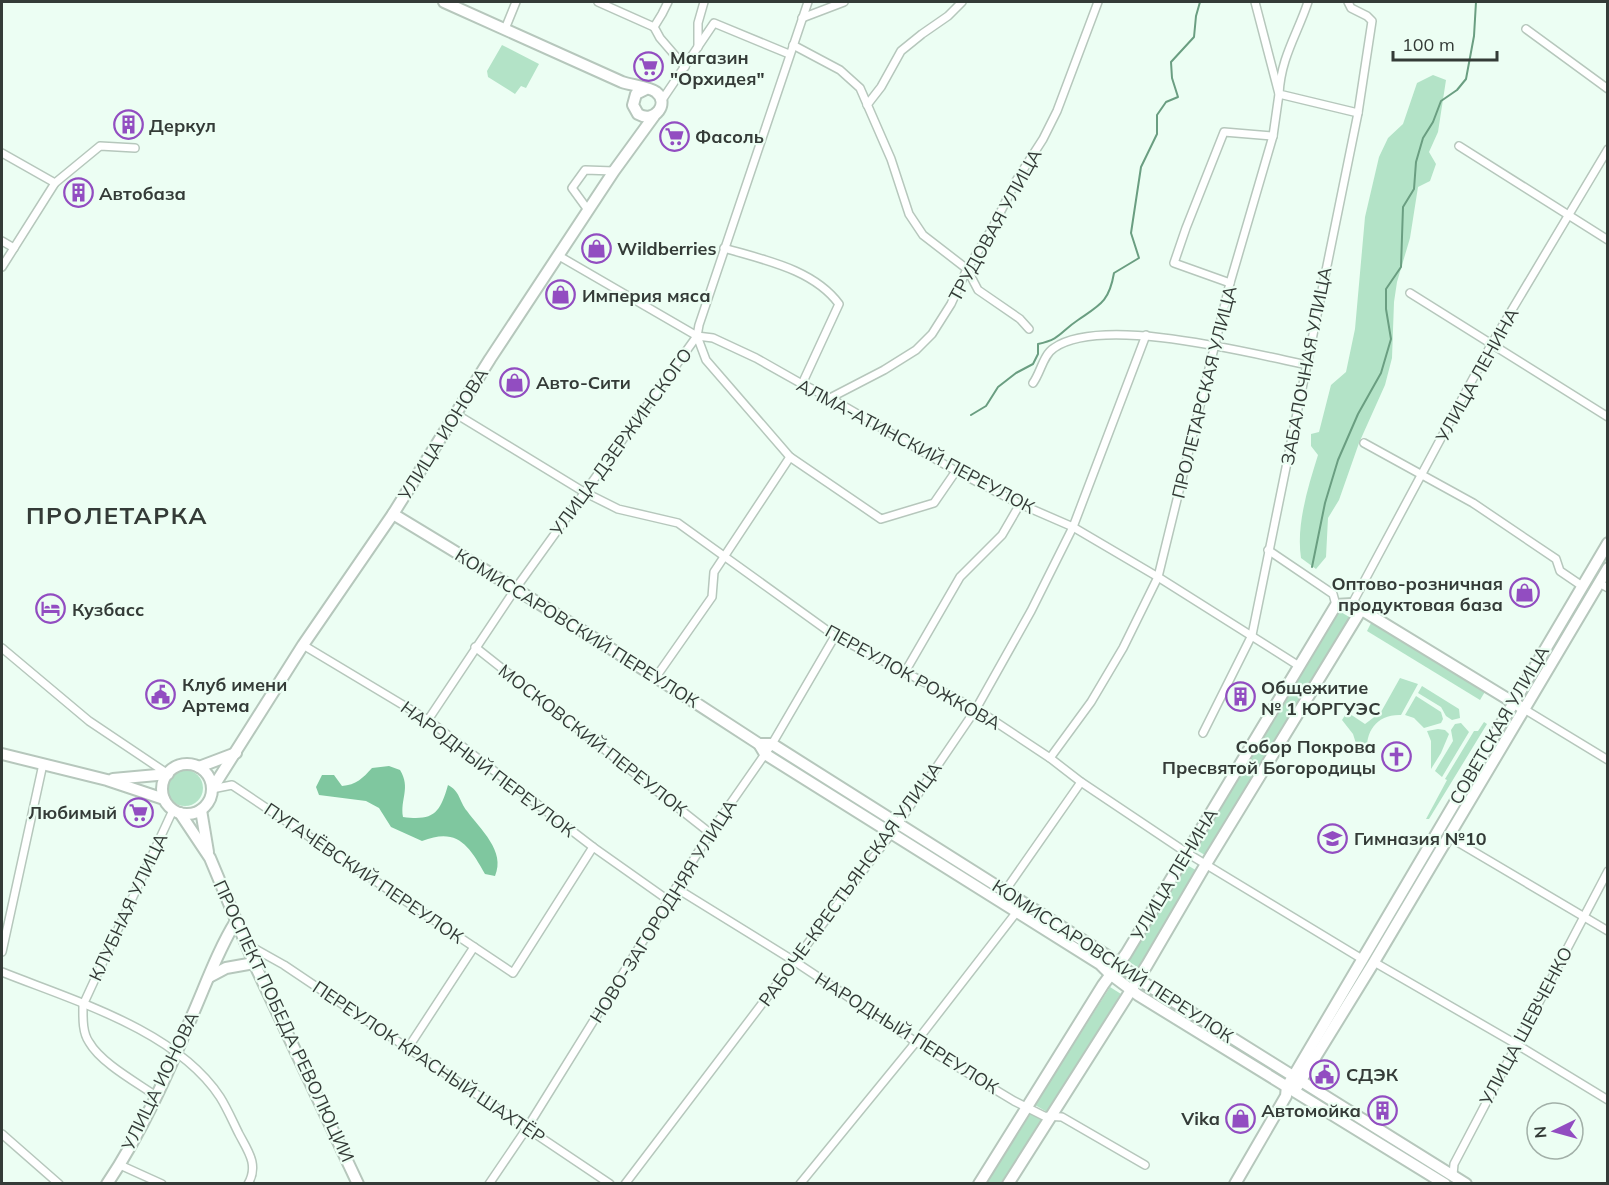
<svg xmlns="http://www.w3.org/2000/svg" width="1609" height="1185" font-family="Mulish,sans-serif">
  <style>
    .green { fill: #b3e3c7 }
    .forest { fill: #7fc79f }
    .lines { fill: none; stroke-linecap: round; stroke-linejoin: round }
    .stream { stroke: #6a9e81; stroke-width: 2 }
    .minor-casing { stroke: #b6c7bc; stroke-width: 10 }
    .secondary-casing { stroke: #b6c7bc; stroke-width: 14 }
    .primary-casing { stroke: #b6c7bc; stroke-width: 14 }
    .minor { stroke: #fff; stroke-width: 7 }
    .secondary { stroke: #fff; stroke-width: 10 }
    .primary { stroke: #fff; stroke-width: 10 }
    .labels { text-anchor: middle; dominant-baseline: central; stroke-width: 4.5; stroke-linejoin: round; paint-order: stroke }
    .poi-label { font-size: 18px; font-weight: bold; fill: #343b37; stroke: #ecfef3; text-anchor: start }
    .street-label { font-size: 18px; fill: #343b37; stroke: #ecfef3 }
    .district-label { font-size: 24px; font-weight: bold; letter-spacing: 1.5px; fill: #343b37; stroke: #ecfef3 }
  </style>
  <rect width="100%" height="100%" fill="#ecfef3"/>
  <g class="green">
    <path d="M502 45 539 64 526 88 521 86 515 94 488 77 487 71Z"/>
    <path d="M1433 75 1446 80 1438 132 1429 152 1436 164 1430 181 1418 187 1410 238 1397 282 1394 302 1392 358 1385 385 1359 443 1339 500 1328 518 1326 557 1316 569 1301 558C1296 525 1308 487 1318 455L1311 446V434L1319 432 1331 385 1346 372 1355 329 1365 217 1379 157 1388 138 1403 124 1417 83Z"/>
    <path d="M1339 611 1351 618 1208 857 1195 849Z"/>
    <path d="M1372 621 1486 690 1480 700 1367 631Z"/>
    <path d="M1400 678 1418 684 1401 715C1377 714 1365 731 1367 754L1359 753 1353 734 1342 720 1347 712 1365 724 1381 712Z"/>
    <path d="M1422 686 1459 709 1460 718 1452 720 1446 716 1441 707 1418 693Z"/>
    <path d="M1416 696 1441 712 1443 719 1441 723 1424 728 1414 718 1405 715Z"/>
    <path d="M1484 722 1487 724 1429 819H1426L1447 780 1445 779 1474 731H1478Z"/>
    <path d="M1461 723 1469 732 1442 777 1435 771 1453 741 1451 730 1455 724Z"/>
    <path d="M1438 729 1445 730 1449 734 1441 753 1431 769V741L1427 731Z"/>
    <circle cx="185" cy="788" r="18"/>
    <path d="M1187 865 1199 872 1139 968 1128 961Z"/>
    <path d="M1110 987 1121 994 1047 1112 1035 1105Z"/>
    <path d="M1144 990 1281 1075 1279 1078 1143 993Z"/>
    <path d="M1031 1113 1042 1120 1001 1183 986 1184Z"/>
  </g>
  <path class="forest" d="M389 766 400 770C411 788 400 799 403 817 434 821 440 813 448 785 460 791 459 801 467 811 480 829 506 851 495 876L485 874C469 845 457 827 422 841L391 827 379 808 366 801 319 795 316 787 322 775H334L342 786C356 785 363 778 372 768Z"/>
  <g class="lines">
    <g class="stream">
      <path d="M971 415 986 406 998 387 1016 373 1033 364 1038 354V344C1061 339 1060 332 1078 320 1100 305 1109 302 1114 273L1139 258 1131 233 1141 167 1157 134V115L1166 102 1178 97 1172 78 1171 62 1194 37 1196 16 1200 2"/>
      <path d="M1312 567 1325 503 1338 460 1358 414 1381 373 1391 339 1386 309V289L1401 267 1403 207 1414 189 1416 162 1423 138 1433 122 1441 101 1457 90 1466 79 1474 36 1476 2"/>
    </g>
    <defs>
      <g id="minor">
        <path d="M598 2 654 27"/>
        <path d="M668 2 662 14 654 27 660 38 685 67"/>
        <path d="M1308 2C1297 35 1281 57 1279 94L1358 113"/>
        <path d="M802 18 844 2"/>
        <path d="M505 29 516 2"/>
        <path d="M1526 29 1608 89"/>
        <path d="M793 45 840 70 860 88 891 159 909 214 923 235 967 269 978 290 1020 319 1029 329"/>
        <path d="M698 47V23L704 2"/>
        <path d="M662 100 714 23 789 54"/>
        <path d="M867 105 881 87 901 51 922 34 948 16 962 2"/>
        <path d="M1459 146 1608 240"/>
        <path d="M2 153 55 183"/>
        <path d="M588 210 572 188 585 170 614 171"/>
        <path d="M2 241 14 248"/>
        <path d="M724 248C764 260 813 269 839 304L802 384"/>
        <path d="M559 256 697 336 713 338 756 358 802 384 830 398 956 471 1020 504 1073 527 1158 577 1299 666"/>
        <path d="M2 267 55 183 100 146 135 148"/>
        <path d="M1230 283 1174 263 1186 228 1224 132 1273 136"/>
        <path d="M1410 293 1608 417"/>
        <path d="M697 336 706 360 790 457 881 519 934 503 956 471"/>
        <path d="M1033 383C1041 372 1043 355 1054 348 1102 315 1250 353 1307 365"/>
        <path d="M830 398 884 370 916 350 932 334 951 304 967 269 992 229 1016 181 1043 139 1057 111 1098 2"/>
        <path d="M456 414 584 492 618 509 678 523 835 636 976 709 1050 758 1081 782 1187 853 1362 959"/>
        <path d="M1364 443 1473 503 1556 559 1560 571 1582 586"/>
        <path d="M1268 550 1333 594 1336 605"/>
        <path d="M1599 583 1608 588"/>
        <path d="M1352 604 1491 345 1608 149"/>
        <path d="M303 645 428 720 593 847 668 900"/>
        <path d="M475 647 710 833"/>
        <path d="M2 648 89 721 168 774"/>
        <path d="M905 672 960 577 1002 535 1020 504"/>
        <path d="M656 677 712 597 714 572 790 457"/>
        <path d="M1524 709 1608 760"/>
        <path d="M428 720 516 588 697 336 699 325 808 2"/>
        <path d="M1203 733 1252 635 1358 113 1372 21 1367 16 1351 8 1348 2"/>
        <path d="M1050 758 1091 702 1123 648 1158 577 1230 283 1273 136 1279 94 1255 2"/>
        <path d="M212 789 232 785 513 973 593 847"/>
        <path d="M1449 837 1608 931"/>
        <path d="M676 888 794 961 916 1042 1014 1101 1044 1116 1062 1117 1145 1165"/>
        <path d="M1005 891 1081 782"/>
        <path d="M248 945 284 965 610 1184"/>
        <path d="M2 952 43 764"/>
        <path d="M1374 962 1516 1044 1608 1100"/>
        <path d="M2 972C72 1000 176 1030 220 1097 227 1108 233 1122 239 1134 248 1151 259 1165 248 1184"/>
        <path d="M408 1048 474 947"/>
        <path d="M156 1096C136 1082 101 1063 89 1042 82 1032 83 1016 83 1005L173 810"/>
        <path d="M2 1134 59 1184"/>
        <path d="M120 1165 162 1184"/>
        <path d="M1453 1175 1454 1164 1608 871"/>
        <path d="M489 1184 527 1128 710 833 772 744 835 636"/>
        <path d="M625 1184 891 834 976 709 1031 611 1073 527 1146 335"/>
        <path d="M800 1184 916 1042 1019 909"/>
      </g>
      <g id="secondary">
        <path d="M2 754 107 780 164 799"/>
        <path d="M113 779 168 774"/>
        <path d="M209 977 226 968 254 963"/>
        <path d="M107 1184C142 1132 168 1073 192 1016 206 984 218 950 236 921"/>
        <path d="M979 1184 1103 985 1126 954 1336 605 1352 604 1524 709"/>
        <path d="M1008 1184 1147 965 1206 864 1361 610"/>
      </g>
      <g id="primary">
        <path d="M444 2 622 82C630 85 650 87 656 92 670 103 655 124 638 114L633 105 636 94 646 89"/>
        <path d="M393 514C516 588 638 665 759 744L765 754 1100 964 1110 974 1138 995 1445 1184"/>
        <path d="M759 744H772L1106 955 1144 983 1466 1184"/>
        <circle cx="187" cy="789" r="25"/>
        <path d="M199 767 236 753"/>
        <path d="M212 789 303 645 393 514 490 359 614 171 654 116"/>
        <path d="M201 810 208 852"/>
        <path d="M180 813 210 858 254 963 358 1184"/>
        <path d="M1297 1087 1374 962 1608 568"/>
        <path d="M1235 1184 1286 1096 1287 1086 1293 1077 1608 543"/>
      </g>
    </defs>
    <use href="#minor" class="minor-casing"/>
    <use href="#secondary" class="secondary-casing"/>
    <use href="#primary" class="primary-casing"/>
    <use href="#minor" class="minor"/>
    <use href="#secondary" class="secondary"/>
    <use href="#primary" class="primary"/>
  </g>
  <defs>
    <symbol id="supermarket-ring" viewBox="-11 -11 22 22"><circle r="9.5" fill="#ecfef3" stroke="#924dc1" stroke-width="1.5"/><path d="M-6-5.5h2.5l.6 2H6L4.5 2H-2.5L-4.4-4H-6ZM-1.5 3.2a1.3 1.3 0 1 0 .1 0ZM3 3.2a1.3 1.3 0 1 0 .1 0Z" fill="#924dc1"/></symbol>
    <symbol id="building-ring" viewBox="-11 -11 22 22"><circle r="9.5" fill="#ecfef3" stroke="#924dc1" stroke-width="1.5"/><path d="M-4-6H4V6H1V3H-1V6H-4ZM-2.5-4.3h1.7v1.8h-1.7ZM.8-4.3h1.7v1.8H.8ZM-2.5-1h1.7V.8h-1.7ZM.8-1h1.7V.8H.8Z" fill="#924dc1"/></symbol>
    <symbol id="shop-ring" viewBox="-11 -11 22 22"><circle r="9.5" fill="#ecfef3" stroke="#924dc1" stroke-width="1.5"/><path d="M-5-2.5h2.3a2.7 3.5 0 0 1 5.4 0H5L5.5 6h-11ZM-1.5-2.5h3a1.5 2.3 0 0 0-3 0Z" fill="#924dc1"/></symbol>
    <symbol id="hotel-ring" viewBox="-11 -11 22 22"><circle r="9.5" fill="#ecfef3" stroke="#924dc1" stroke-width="1.5"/><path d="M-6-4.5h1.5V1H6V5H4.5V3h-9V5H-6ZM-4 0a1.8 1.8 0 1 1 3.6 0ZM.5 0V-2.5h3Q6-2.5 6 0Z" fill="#924dc1"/></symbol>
    <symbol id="civic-ring" viewBox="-11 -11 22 22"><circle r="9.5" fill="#ecfef3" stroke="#924dc1" stroke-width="1.5"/><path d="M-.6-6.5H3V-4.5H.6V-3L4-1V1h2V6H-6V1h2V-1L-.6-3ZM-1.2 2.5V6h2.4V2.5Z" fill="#924dc1"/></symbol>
    <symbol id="church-ring" viewBox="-11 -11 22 22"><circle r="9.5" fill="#ecfef3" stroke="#924dc1" stroke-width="1.5"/><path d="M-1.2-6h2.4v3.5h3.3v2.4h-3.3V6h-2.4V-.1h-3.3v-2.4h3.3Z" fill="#924dc1"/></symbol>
    <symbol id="school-ring" viewBox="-11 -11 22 22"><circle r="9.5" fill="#ecfef3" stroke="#924dc1" stroke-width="1.5"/><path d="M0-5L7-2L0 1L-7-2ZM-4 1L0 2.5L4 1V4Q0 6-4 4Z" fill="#924dc1"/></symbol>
  </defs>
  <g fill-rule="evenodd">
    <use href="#supermarket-ring" x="632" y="50" width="33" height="33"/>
    <use href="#building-ring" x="112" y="108" width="33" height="33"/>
    <use href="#supermarket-ring" x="658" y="120" width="33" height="33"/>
    <use href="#building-ring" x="62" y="176" width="33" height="33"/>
    <use href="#shop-ring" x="580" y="232" width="33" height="33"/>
    <use href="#shop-ring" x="544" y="278" width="33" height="33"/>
    <use href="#shop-ring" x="498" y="366" width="33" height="33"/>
    <use href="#shop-ring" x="1508" y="576" width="33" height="33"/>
    <use href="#hotel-ring" x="34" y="592" width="33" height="33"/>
    <use href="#civic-ring" x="144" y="678" width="33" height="33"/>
    <use href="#building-ring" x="1224" y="680" width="33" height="33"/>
    <use href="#church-ring" x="1380" y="740" width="33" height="33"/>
    <use href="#supermarket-ring" x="122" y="796" width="33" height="33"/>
    <use href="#school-ring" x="1316" y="822" width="33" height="33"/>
    <use href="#civic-ring" x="1308" y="1058" width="33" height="33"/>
    <use href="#building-ring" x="1366" y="1094" width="33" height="33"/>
    <use href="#shop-ring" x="1224" y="1102" width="33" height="33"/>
  </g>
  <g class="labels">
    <g class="poi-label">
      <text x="670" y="57">Магазин<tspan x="670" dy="21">"Орхидея"</tspan></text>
      <text x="149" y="125">Деркул</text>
      <text x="695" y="136">Фасоль</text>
      <text x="99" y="193">Автобаза</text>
      <text x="617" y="248">Wildberries</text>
      <text x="582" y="295">Империя мяса</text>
      <text x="536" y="382">Авто-Сити</text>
      <text x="1503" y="583" text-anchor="end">Оптово-розничная<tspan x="1503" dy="21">продуктовая база</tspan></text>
      <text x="72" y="609">Кузбасс</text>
      <text x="182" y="684">Клуб имени<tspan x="182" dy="21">Артема</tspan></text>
      <text x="1261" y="687">Общежитие<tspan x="1261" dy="21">№ 1 ЮРГУЭС</tspan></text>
      <text x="1376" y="746" text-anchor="end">Собор Покрова<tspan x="1376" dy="21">Пресвятой Богородицы</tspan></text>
      <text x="117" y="812" text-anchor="end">Любимый</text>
      <text x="1354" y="838">Гимназия №10</text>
      <text x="1346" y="1074">СДЭК</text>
      <text x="1361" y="1110" text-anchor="end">Автомойка</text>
      <text x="1220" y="1118" text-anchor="end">Vika</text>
    </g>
    <g class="street-label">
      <text transform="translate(995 225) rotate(-61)">ТРУДОВАЯ УЛИЦА</text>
      <text transform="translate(1306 366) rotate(-79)">ЗАБАЛОЧНАЯ УЛИЦА</text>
      <text transform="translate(1477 375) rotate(-61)">УЛИЦА ЛЕНИНА</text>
      <text transform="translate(1204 392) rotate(-76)">ПРОЛЕТАРСКАЯ УЛИЦА</text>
      <text transform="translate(443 434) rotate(-58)">УЛИЦА ИОНОВА</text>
      <text transform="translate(621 442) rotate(-54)">УЛИЦА ДЗЕРЖИНСКОГО</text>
      <text transform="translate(916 446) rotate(28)">АЛМА-АТИНСКИЙ ПЕРЕУЛОК</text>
      <text transform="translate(577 628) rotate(32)">КОМИССАРОВСКИЙ ПЕРЕУЛОК</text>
      <text transform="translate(913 677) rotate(29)">ПЕРЕУЛОК РОЖКОВА</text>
      <text transform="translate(1499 725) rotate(-60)">СОВЕТСКАЯ УЛИЦА</text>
      <text transform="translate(593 740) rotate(38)">МОСКОВСКИЙ ПЕРЕУЛОК</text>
      <text transform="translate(488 769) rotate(37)">НАРОДНЫЙ ПЕРЕУЛОК</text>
      <text transform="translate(364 873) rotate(34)">ПУГАЧЁВСКИЙ ПЕРЕУЛОК</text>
      <text transform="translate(1174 874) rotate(-59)">УЛИЦА ЛЕНИНА</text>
      <text transform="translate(850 884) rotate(-54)">РАБОЧЕ-КРЕСТЬЯНСКАЯ УЛИЦА</text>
      <text transform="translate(128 907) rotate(-65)">КЛУБНАЯ УЛИЦА</text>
      <text transform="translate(663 911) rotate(-58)">НОВО-ЗАГОРОДНЯЯ УЛИЦА</text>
      <text transform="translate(1113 961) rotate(33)">КОМИССАРОВСКИЙ ПЕРЕУЛОК</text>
      <text transform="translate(284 1021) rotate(65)">ПРОСПЕКТ ПОБЕДА РЕВОЛЮЦИИ</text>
      <text transform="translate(1526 1026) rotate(-62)">УЛИЦА ШЕВЧЕНКО</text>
      <text transform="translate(907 1033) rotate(32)">НАРОДНЫЙ ПЕРЕУЛОК</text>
      <text transform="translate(429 1062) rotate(34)">ПЕРЕУЛОК КРАСНЫЙ ШАХТЁР</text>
      <text transform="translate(160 1081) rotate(-64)">УЛИЦА ИОНОВА</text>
    </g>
    <g class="district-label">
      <text x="117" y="515">ПРОЛЕТАРКА</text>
    </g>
  </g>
  <rect width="1609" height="1185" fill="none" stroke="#343b37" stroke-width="6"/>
  <g transform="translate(1555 1131) rotate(265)"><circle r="28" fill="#ecfef3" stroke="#a2b0a8" stroke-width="1.5"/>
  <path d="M0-4.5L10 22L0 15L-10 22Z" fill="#924dc1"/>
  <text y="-9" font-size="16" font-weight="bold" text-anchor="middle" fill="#343b37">N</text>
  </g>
  <path d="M1393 51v9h104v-9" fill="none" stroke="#343b37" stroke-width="3"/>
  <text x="1402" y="51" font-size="18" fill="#343b37" stroke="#ecfef3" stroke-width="4.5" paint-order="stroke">100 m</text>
</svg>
